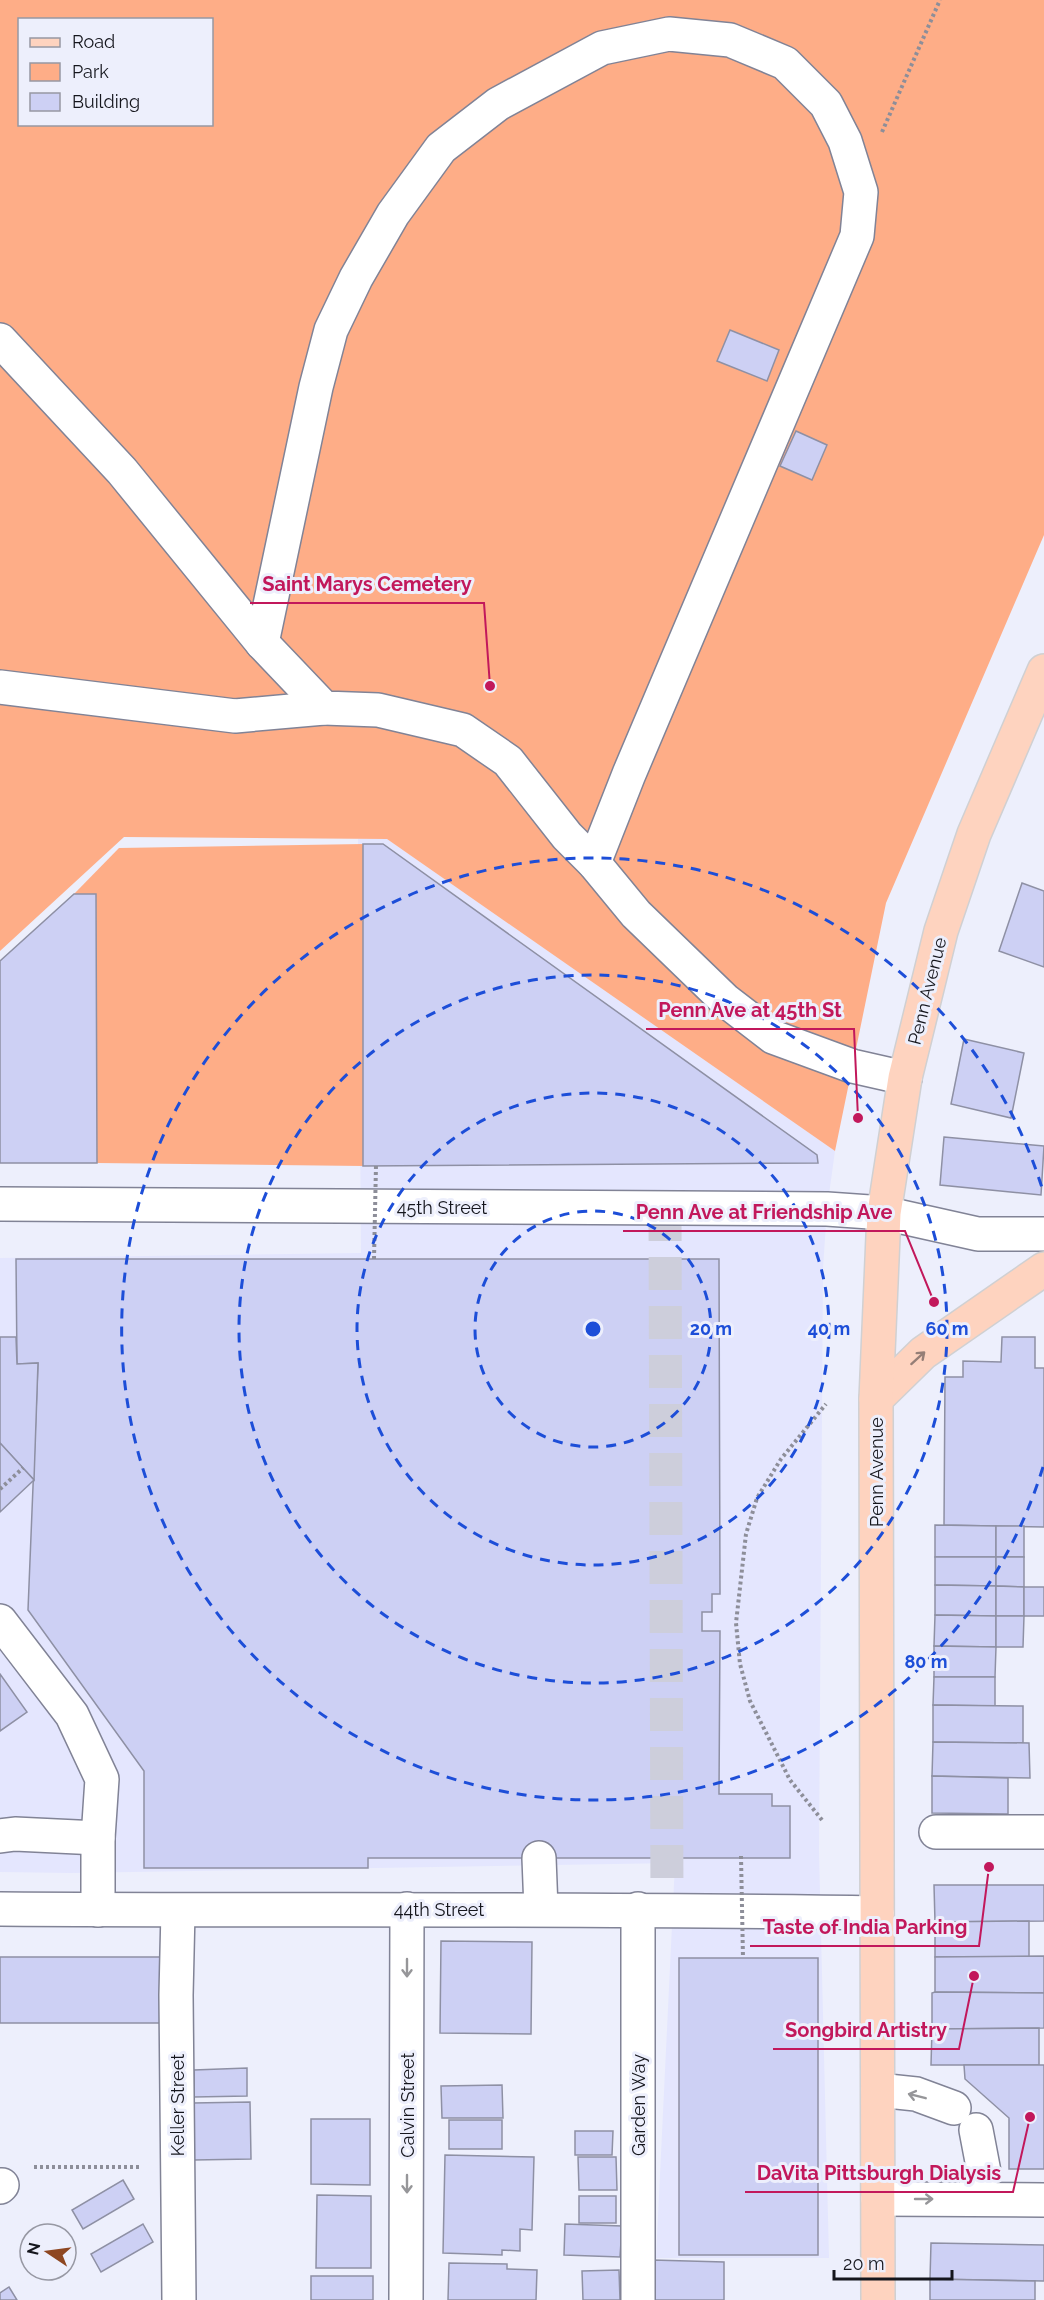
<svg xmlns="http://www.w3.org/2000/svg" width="1044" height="2300" font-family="Raleway,sans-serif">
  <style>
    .built { fill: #e4e6fe }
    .green { fill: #fead87; fill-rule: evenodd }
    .building { fill: #cdd0f4; stroke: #8e90a4; stroke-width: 1.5 }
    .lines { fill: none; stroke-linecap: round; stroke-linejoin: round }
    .minor-tunnel { stroke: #cdcedb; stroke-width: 33; stroke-dasharray: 33 16; stroke-linecap: butt }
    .minor-casing { stroke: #818396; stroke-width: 36 }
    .major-casing { stroke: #d0d0d2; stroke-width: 36 }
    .path { stroke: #8d8e99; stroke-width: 4; stroke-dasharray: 3 3; stroke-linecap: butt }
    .minor { stroke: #fff; stroke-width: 33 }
    .major { stroke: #fed3bf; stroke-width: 33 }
    .path-bridge { stroke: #8d8e99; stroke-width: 4; stroke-dasharray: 3 3; stroke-linecap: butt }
    .oneway { stroke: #957e76 }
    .oneway2 { stroke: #969699 }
    .ring { fill: none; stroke: #1d4ed8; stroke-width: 3; stroke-dasharray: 10 8 }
    .labels { text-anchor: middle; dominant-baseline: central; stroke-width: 6; stroke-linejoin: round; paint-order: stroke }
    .street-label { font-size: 18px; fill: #15161d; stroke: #edeffc }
    .centre { fill: #1d4ed8; stroke: #edeffc; stroke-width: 3 }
    .ring-label { font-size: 18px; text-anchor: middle; font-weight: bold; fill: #1d4ed8; stroke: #edeffc; stroke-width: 6; stroke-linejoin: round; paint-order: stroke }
    .leader { fill: none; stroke: #c2185b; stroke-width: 2 }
    .callout-dot { fill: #c2185b; stroke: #edeffc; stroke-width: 2 }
    .callout-label { font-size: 20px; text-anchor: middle; font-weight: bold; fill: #c2185b; stroke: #edeffc; stroke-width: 6; stroke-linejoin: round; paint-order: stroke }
  </style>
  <rect width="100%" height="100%" fill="#edeffc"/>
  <path class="built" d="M358 839H387L835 1151 827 1209 823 1268 819 1852 829 2258H656L675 1863 71 1873 0 1872V1258L361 1253Z"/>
  <g class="green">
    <path d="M0 0H1044V535L886 903 835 1151 387 839 124 837 0 951ZM20 20H212V124H20Z"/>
    <path d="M363 844V1166L97 1163 74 894 119 848Z"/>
  </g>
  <g class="building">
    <path d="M730 330 779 350 767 381 717 361Z"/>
    <path d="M796 431 827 445 812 480 780 466Z"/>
    <path d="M363 844H383L817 1155 818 1163 363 1166Z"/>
    <path d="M1022 883 1044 891V967L999 951Z"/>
    <path d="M74 894H96L97 1163H0V961Z"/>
    <path d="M964 1039 1024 1053 1011 1118 951 1104Z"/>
    <path d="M944 1137 1044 1146 1041 1195 940 1185Z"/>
    <path d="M16 1259H719L720 1594H712V1612H702V1631H720L719 1794H772V1806H790V1858H368V1868H144V1771L28 1610 38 1363 17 1364Z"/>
    <path d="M0 1337H16L17 1364 38 1363 34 1480 0 1443Z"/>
    <path d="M1002 1337H1035V1368H1044V1527L944 1525 945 1377H963V1361L1001 1362Z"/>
    <path d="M0 1443 34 1480 0 1512Z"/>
    <path d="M935 1525 996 1526V1557H935Z"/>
    <rect x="996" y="1526" width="28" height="31"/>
    <path d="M935 1557H996V1586L935 1585Z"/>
    <path d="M996 1557H1024V1587L996 1586Z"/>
    <path d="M935 1585 996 1586V1616L935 1615Z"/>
    <path d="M996 1586 1024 1587V1616H996Z"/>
    <rect x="1024" y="1587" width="20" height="29"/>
    <path d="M935 1615 996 1616V1647L934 1646Z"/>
    <path d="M996 1616H1024L1023 1647H996Z"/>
    <path d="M934 1646 996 1647 995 1677H934Z"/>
    <path d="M0 1674 27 1712 0 1731Z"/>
    <path d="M934 1677H995V1706L933 1705Z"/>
    <path d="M933 1705 1023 1706V1743L933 1742Z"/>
    <path d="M933 1742 1029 1743 1030 1778 932 1776Z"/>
    <path d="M932 1776 1008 1778V1814L932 1813Z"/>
    <path d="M934 1885H1044V1921L935 1922Z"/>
    <path d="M1029 1921V1957H935V1922Z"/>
    <path d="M441 1941 532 1942 531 2034 440 2033Z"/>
    <path d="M1044 1956V1993L935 1992V1957Z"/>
    <rect x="0" y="1957" width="164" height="66"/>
    <rect x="679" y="1958" width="139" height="297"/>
    <path d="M935 1992 1044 1993V2028L932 2029V1993Z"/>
    <path d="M1039 2028V2065H931L932 2029Z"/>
    <path d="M964 2065H1044V2169H1009V2118L965 2079Z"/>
    <path d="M247 2068V2096L194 2097V2070Z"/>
    <path d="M502 2085 503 2118H442L441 2086Z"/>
    <path d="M250 2102 251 2159 194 2160 193 2103Z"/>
    <path d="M311 2119H370V2185L311 2184Z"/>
    <rect x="449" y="2120" width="53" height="29"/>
    <path d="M575 2131H613L612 2155H575Z"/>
    <path d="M445 2155 534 2157 532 2230 520 2229V2251L502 2250V2255L443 2253Z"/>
    <path d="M578 2157H616L617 2190H579Z"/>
    <path d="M123 2180 134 2199 83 2229 72 2210Z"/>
    <path d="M317 2195 371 2196V2268H316Z"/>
    <rect x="579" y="2196" width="37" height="27"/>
    <path d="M143 2224 153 2242 101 2272 91 2254Z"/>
    <path d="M565 2224 622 2226 620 2257 564 2255Z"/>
    <path d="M931 2243 1044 2245V2281L930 2279Z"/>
    <path d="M652 2260 724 2262V2300H652Z"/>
    <path d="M449 2263 507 2264V2269L537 2270 536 2300H448Z"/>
    <path d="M619 2270 620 2300H583L582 2271Z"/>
    <rect x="311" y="2276" width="62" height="24"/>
    <path d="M930 2279 1035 2281V2300H930Z"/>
    <path d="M9 2287 17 2300H0V2293Z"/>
  </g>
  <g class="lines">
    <path class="minor-tunnel" d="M665 1208 667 1910"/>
    <defs>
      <g id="minor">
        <path d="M0 340 122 471 262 643 324 708 378 710 463 730 508 761 567 836 594 863 636 914 725 1000 773 1037 852 1066 905 1078"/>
        <path d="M262 643 316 387 331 330 356 278 393 214 441 148 498 104 602 48 669 34 730 40 785 63 826 104 845 141 861 192 857 236 629 774 594 863"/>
        <path d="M0 687 235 716 324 708"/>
        <path d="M0 1204 827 1209 884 1213 978 1234H1044"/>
        <path d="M0 1621 72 1715 102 1779 98 1838V1910"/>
        <path d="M936 1832H1044"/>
        <path d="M0 1836 15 1834 98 1838"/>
        <path d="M539 1858 541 1909"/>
        <path d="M0 1909C292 1911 585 1908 877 1913"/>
        <path d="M178 1911 176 1995 179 2300"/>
        <path d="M878 2090 916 2094 954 2108"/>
        <path d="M0 2187 2 2185"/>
        <path d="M878 2199 1044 2200"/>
        <path d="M970 2199 984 2172 976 2130"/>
        <path d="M406 2300 407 1909"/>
        <path d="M638 2300V1909"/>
      </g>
      <g id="major">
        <path d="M876 1399 923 1353 1044 1269"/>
        <path d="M878 2300 876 1399 884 1213 905 1078 941 931 974 834 1044 671"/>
      </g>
    </defs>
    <use href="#minor" class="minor-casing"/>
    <use href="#major" class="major-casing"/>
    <g class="path">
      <path d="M882 132 940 0"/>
      <path d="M0 1489 23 1468"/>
      <path d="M822 1820 790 1780 750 1701 740 1664 736 1623 746 1534 757 1498 781 1459 826 1404"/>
      <path d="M34 2167H140"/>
    </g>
    <use href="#minor" class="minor"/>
    <use href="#major" class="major"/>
    <g class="path-bridge">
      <path d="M374 1259 376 1165"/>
      <path d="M741 1856 743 1958"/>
    </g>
  </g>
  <defs><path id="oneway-shaft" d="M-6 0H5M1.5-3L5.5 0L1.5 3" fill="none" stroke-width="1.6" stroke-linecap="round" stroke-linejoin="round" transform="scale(1.5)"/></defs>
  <use class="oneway" href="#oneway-shaft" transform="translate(918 1358) rotate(-42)"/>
  <g class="oneway2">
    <use href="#oneway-shaft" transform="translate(407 1968) rotate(90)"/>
    <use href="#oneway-shaft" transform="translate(917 2096) rotate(-166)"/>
    <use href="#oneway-shaft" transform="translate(407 2184) rotate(90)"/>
    <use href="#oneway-shaft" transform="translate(924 2199)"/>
  </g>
  <g class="ring">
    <circle cx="593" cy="1329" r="118"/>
    <circle cx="593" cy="1329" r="236"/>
    <circle cx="593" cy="1329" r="354"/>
    <path d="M1043 1467A471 471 0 1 1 1043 1191"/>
  </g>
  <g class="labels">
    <g class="street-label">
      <text transform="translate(927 991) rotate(-76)">Penn Avenue</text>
      <text x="442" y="1207">45th Street</text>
      <text transform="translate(876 1472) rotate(-90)">Penn Avenue</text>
      <text x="439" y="1909">44th Street</text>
      <text transform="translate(177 2105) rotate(-90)">Keller Street</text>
      <text transform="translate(407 2105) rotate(-90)">Calvin Street</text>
      <text transform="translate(638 2105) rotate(-90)">Garden Way</text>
    </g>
  </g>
  <circle cx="593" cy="1329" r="9" class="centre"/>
  <g class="ring-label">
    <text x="711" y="1335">20 m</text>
    <text x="829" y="1335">40 m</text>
    <text x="947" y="1335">60 m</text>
    <text x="926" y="1668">80 m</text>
  </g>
  <path class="leader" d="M490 686L484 603H250M858 1118L854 1029H646M934 1302L905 1231H623M989 1867L979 1946H750M974 1976L959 2049H773M1030 2117L1013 2192H745"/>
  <g class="callout-dot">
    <circle cx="490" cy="686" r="6"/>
    <circle cx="858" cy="1118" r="6"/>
    <circle cx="934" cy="1302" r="6"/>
    <circle cx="989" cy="1867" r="6"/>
    <circle cx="974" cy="1976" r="6"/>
    <circle cx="1030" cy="2117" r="6"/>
  </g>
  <g class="callout-label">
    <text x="367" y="591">Saint Marys Cemetery</text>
    <text x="750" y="1017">Penn Ave at 45th St</text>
    <text x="764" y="1219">Penn Ave at Friendship Ave</text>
    <text x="865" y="1934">Taste of India Parking</text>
    <text x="866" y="2037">Songbird Artistry</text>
    <text x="879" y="2180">DaVita Pittsburgh Dialysis</text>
  </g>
  <rect x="18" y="18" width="195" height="108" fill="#edeffc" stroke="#9798a3" stroke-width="1.5"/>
  <rect x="30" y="38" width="30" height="9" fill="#fed3bf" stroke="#9798a3" stroke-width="1.5"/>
  <text x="72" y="48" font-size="18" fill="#15161d">Road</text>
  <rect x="30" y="63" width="30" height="18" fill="#fead87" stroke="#9798a3" stroke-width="1.5"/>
  <text x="72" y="78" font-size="18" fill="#15161d">Park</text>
  <rect x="30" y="93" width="30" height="18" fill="#cdd0f4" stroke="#9798a3" stroke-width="1.5"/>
  <text x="72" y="108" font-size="18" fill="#15161d">Building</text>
  <g transform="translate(48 2252) rotate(283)"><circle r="28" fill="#edeffc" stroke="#9798a3" stroke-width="1.5"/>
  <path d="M0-4.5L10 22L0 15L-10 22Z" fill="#8e4722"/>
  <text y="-9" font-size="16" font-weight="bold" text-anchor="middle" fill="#15161d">N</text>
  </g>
  <path d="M834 2270v9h118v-9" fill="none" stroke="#15161d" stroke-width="3"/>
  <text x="843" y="2270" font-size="18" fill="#15161d" stroke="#edeffc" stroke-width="4.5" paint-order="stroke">20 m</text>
</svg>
